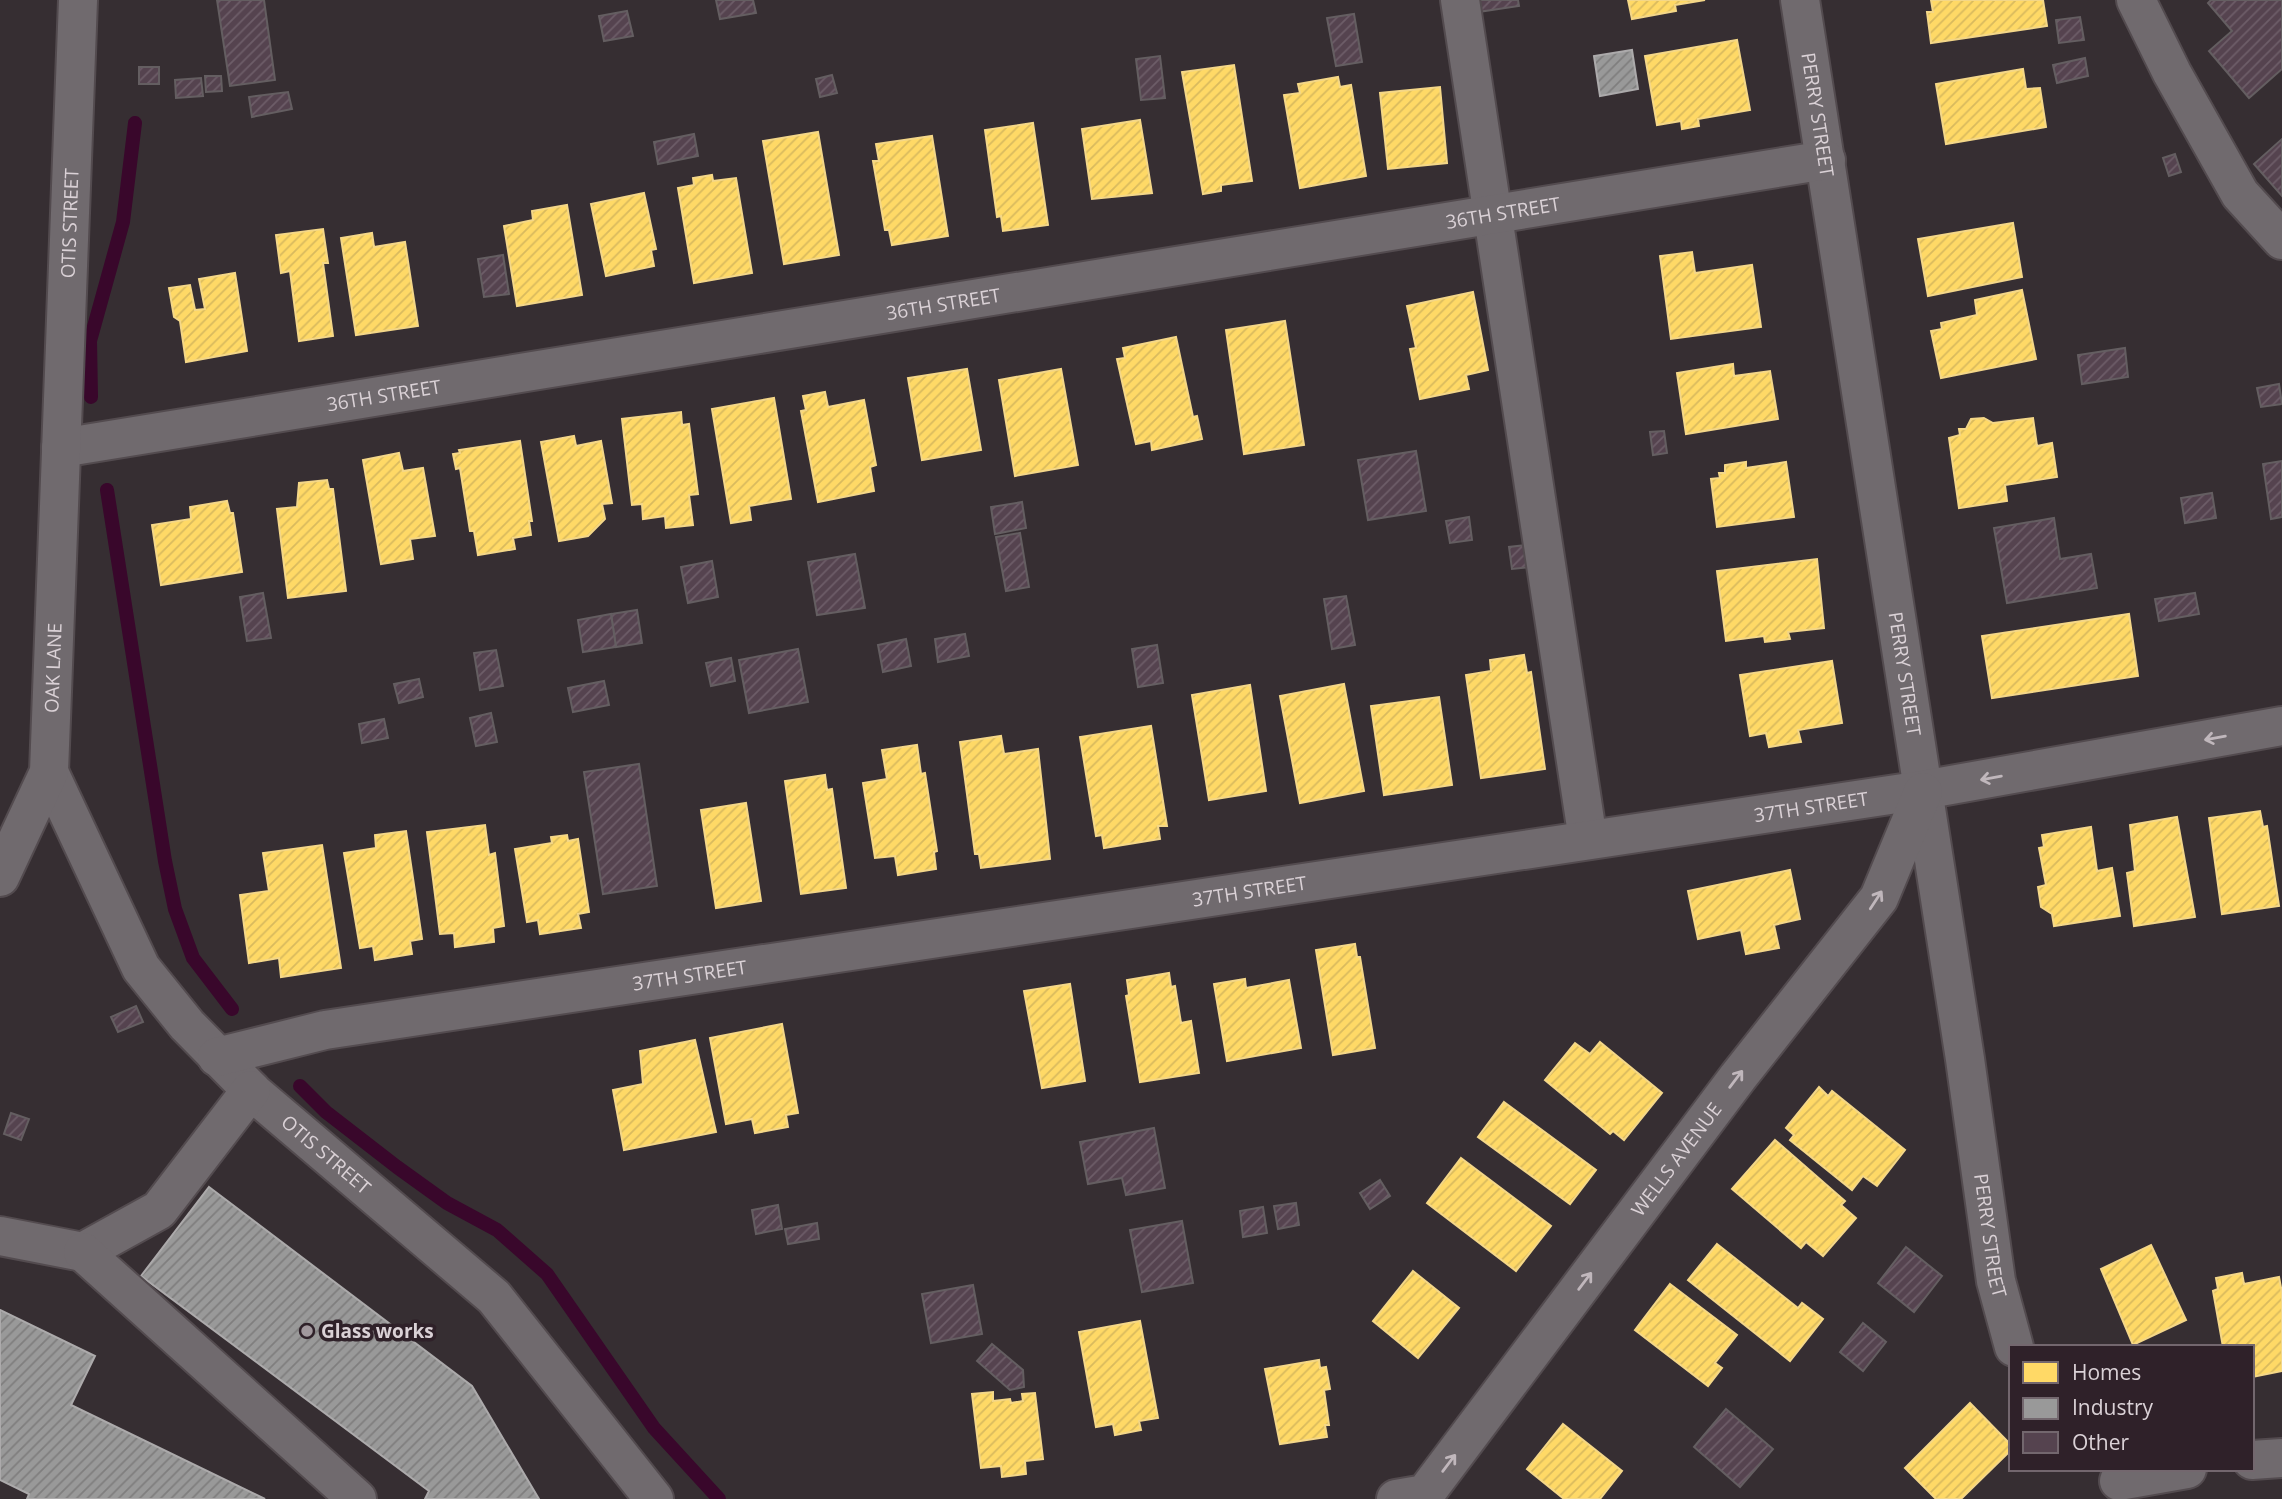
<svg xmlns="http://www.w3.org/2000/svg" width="2282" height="1499" font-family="'Open Sans',sans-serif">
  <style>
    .homes { fill: url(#homes-hatch); stroke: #f4d788; stroke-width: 2 }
    .industry { fill: url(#industry-hatch); stroke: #acaaab; stroke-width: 2 }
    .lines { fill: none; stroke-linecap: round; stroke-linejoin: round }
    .stream { stroke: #39072b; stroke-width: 14 }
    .building { fill: url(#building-hatch); stroke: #645e61; stroke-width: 2 }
    .minor-casing { stroke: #534b4f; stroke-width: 42 }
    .minor { stroke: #706a6e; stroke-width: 38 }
    .oneway { stroke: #c0b7bc }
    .poi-dot { fill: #a1989d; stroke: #2f2129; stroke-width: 2.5 }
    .labels { text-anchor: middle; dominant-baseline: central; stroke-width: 7; stroke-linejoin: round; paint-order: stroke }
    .street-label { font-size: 19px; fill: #dad1d6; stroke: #2f2129 }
    .poi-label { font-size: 19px; font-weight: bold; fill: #dad1d6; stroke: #2f2129; text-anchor: start }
  </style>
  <defs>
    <pattern id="homes-hatch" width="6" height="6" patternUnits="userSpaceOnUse" patternTransform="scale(1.75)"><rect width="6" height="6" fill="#ffd966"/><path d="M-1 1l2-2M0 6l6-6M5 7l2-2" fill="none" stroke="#d9ba5e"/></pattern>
    <pattern id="industry-hatch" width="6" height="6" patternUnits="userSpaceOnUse" patternTransform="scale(1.75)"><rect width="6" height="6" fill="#999"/><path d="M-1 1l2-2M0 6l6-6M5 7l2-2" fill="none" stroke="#7f7e7e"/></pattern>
    <pattern id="building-hatch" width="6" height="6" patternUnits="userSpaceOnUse" patternTransform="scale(1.75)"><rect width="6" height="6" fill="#55434f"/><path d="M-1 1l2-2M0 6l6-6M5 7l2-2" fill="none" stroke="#6d5d68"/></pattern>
  </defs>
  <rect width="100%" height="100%" fill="#362e32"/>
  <g class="homes">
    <path d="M1628 0H1705L1675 5 1676 11 1632 19Z"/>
    <path d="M1931 0H2043L2047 26 1931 43 1927 12H1933Z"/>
    <path d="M1737 40 1750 110 1698 119 1699 126 1682 129 1681 121 1657 125 1645 56Z"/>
    <path d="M1234 65 1252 181 1221 185V191L1203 194 1182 72Z"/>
    <path d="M2023 69 2026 89 2040 88 2046 127 1946 144 1936 84Z"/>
    <path d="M1338 77 1340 87 1351 85 1366 176 1300 188 1284 95 1300 93 1298 84Z"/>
    <path d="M1440 87 1447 163 1388 169 1380 93Z"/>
    <path d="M1140 120 1152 193 1092 199 1082 129Z"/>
    <path d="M1033 123 1048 225 1003 231 1001 216 997 217 985 130Z"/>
    <path d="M818 132 839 255 784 264 763 141Z"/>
    <path d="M932 136 948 236 892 245 889 230H885L873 161H879L876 144Z"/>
    <path d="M712 175 713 181 736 178 752 273 694 283 678 188 694 185 693 178Z"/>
    <path d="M644 193 656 249 651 250 654 266 606 276 591 204Z"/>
    <path d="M567 205 582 295 517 306 504 226 533 220 532 211Z"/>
    <path d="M2013 223 2022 277 1928 296 1918 239Z"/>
    <path d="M323 229 328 263H323L333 336 299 341 290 271 281 273 276 235Z"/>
    <path d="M372 233 374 247 405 242 418 326 356 335 341 238Z"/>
    <path d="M1692 252 1695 273 1752 265 1761 327 1671 339 1660 256Z"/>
    <path d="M235 273 247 351 186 362 180 321 174 317 169 288 190 285 195 310 205 309 199 279Z"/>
    <path d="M2022 290 2036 359 1941 378 1931 331 1942 329 1941 323 1977 315 1975 300Z"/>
    <path d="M1473 292 1488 370 1466 375 1469 389 1420 399 1410 349 1416 348 1407 306Z"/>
    <path d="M1285 321 1304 445 1244 454 1226 330Z"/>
    <path d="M1176 337 1193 417 1197 416 1202 439 1152 450 1151 441 1136 444 1117 359 1125 358 1123 348Z"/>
    <path d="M1733 364 1734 376 1770 371 1778 419 1686 434 1677 373Z"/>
    <path d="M967 369 981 450 922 460 908 378Z"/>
    <path d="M1061 369 1078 465 1015 476 999 380Z"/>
    <path d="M825 392 828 407 864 400 876 465 870 467 874 491 818 502 801 411 806 410 803 396Z"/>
    <path d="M774 398 791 499 749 506 751 520 731 523 712 409Z"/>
    <path d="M681 412 682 425 689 424 698 494 689 495 693 525 666 528 665 516 643 519 642 504 632 505 622 419Z"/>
    <path d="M1984 418 1993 423 2033 418 2037 446 2052 443 2057 477 2005 485 2007 501 1959 508 1949 438 1960 435 1959 429H1966L1971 419Z"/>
    <path d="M574 436 576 446 601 441 612 503 602 504 605 519 588 536 559 541 541 442Z"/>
    <path d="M520 441 532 521H529L531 535 513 538 515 549 478 555 474 531H470L460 468 456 469 453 454 460 453 459 450Z"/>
    <path d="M399 453 403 471 423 468 435 536 410 539 413 559 381 564 363 460Z"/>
    <path d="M1746 462V468L1786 462 1794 517 1717 527 1711 479 1720 478 1719 473H1725V465Z"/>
    <path d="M327 480 329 489H333L346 591 288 598 277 509 297 507 299 483Z"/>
    <path d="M227 501 230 513H233L242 572 161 585 152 525 191 519 190 507Z"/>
    <path d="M1817 559 1824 628 1788 632 1790 639 1765 642 1764 636 1726 641 1717 571Z"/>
    <path d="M2129 614 2138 676 1992 698 1982 636Z"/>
    <path d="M1524 655 1527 673 1531 672 1545 769 1481 778 1466 675 1491 671 1490 660Z"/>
    <path d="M1832 661 1842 723 1798 730 1801 742 1769 747 1766 733 1750 736 1740 675Z"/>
    <path d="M1344 684 1364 791 1300 803 1280 696Z"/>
    <path d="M1250 685 1266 791 1209 800 1192 695Z"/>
    <path d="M1439 697 1452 785 1384 795 1371 706Z"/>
    <path d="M1151 726 1167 826H1158L1160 839 1104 848 1102 835 1096 836 1080 737Z"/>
    <path d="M1001 736 1004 754 1038 749 1050 859 981 868 979 854H975L960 742Z"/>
    <path d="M917 745 921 774 925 773 937 851 934 852 936 869 898 875 895 856 875 858 863 783 887 779 882 750Z"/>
    <path d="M825 775 827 790 832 789 846 888 801 894 785 781Z"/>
    <path d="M746 803 761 901 716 908 701 810Z"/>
    <path d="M2260 811 2263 827 2267 826 2279 906 2222 914 2209 818Z"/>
    <path d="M2177 817 2195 917 2134 926 2127 873 2135 871 2130 825Z"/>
    <path d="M485 825 489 855 495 853 504 926 493 928 494 942 455 947 454 933 440 934 427 832Z"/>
    <path d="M2091 827 2097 871 2112 868 2120 916 2054 926 2052 914 2041 907 2038 887 2046 885 2039 848 2044 847 2042 835Z"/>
    <path d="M406 831 422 939 410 941 412 954 375 960 373 946 360 948 344 853 376 848 375 835Z"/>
    <path d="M567 835 568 841 578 839 589 912 578 914 581 928 540 934 538 920 527 922 515 849 552 843 551 837Z"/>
    <path d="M322 845 341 968 281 977 279 958 249 963 240 895 269 891 263 853Z"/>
    <path d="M1790 870 1800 919 1774 925 1779 948 1746 954 1741 930 1698 939 1688 891Z"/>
    <path d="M1355 944 1357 957H1360L1375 1048 1333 1055 1316 950Z"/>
    <path d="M1169 973 1171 987 1175 986 1181 1023 1191 1021 1199 1073 1140 1082 1126 996 1129 995 1127 980Z"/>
    <path d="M1245 979 1246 988 1289 980 1301 1048 1227 1061 1214 984Z"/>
    <path d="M1070 984 1085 1081 1042 1088 1024 991Z"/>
    <path d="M782 1024 798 1113 786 1115 788 1127 755 1133 752 1119 726 1124 710 1038Z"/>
    <path d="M695 1040 716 1132 624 1150 613 1090 643 1084 640 1051Z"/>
    <path d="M1600 1042 1662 1093 1624 1140 1613 1131 1610 1134 1545 1080 1575 1043 1590 1054Z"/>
    <path d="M1819 1087 1828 1096 1832 1091 1905 1150 1877 1186 1863 1176 1852 1190 1790 1140 1794 1135 1786 1128Z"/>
    <path d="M1504 1102 1596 1170 1570 1204 1478 1137Z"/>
    <path d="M1775 1140 1845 1201 1841 1205 1856 1218 1823 1256 1806 1242 1801 1248 1732 1189Z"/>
    <path d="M1461 1158 1551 1226 1516 1271 1427 1203Z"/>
    <path d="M1717 1244 1798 1308 1802 1303 1823 1319 1790 1361 1688 1280Z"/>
    <path d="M2151 1245 2186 1320 2133 1345 2101 1269Z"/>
    <path d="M1413 1271 1459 1308 1418 1358 1373 1321Z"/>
    <path d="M2242 1273 2244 1284 2279 1277 2282 1293V1371L2252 1377V1347H2223L2213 1291 2218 1289 2216 1278Z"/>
    <path d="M1670 1284 1737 1335 1715 1363 1722 1368 1708 1386 1635 1330Z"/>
    <path d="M1140 1321 1158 1418 1139 1421 1141 1430 1115 1435 1113 1424 1096 1427 1079 1332Z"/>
    <path d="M1319 1360 1320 1368 1326 1367 1330 1389 1324 1390 1329 1425H1325L1327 1437 1280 1444 1265 1369Z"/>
    <path d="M993 1392V1401L1010 1399 1011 1403 1023 1401 1022 1394 1035 1393 1043 1459 1025 1461 1026 1474 1002 1477 1001 1466 981 1468 972 1394Z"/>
    <path d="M1970 1403 2011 1445V1450L1961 1499H1936L1905 1468Z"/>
    <path d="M1563 1424 1622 1471 1600 1499H1564L1527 1469Z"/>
  </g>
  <g class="industry">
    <path d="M1632 50 1638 89 1600 96 1594 56Z"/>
    <path d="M209 1187 472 1386 539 1499H425L429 1491 141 1276Z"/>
    <path d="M0 1310 95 1356 71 1405 265 1499H27L29 1494 0 1480Z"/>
  </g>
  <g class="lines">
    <g class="stream">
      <path d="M91 397 90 341 123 222 135 123"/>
      <path d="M107 490 165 861 175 909 193 958 232 1009"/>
      <path d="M300 1086 326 1112 397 1167 447 1203 497 1230 547 1274 654 1428 719 1499"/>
    </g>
  </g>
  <g class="building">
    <path d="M217 0H264L275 80 230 86Z"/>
    <path d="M716 0H753L756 13 720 19Z"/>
    <path d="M1476 0H1518L1519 6 1478 12Z"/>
    <path d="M2211 0H2282V69L2249 98 2209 51 2232 31 2208 3Z"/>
    <path d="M627 11 633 36 604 41 599 16Z"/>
    <path d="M1354 14 1362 62 1336 66 1327 18Z"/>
    <path d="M2080 17 2084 40 2059 43 2056 20Z"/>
    <path d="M1160 56 1165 98 1141 100 1136 59Z"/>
    <path d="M2085 58 2088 76 2057 83 2053 65Z"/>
    <rect x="139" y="67" width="20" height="17"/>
    <path d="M832 75 837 93 820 97 816 79Z"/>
    <path d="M205 76H221L222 91 206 92Z"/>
    <path d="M201 78 203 96 176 98 175 80Z"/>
    <path d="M288 92 292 109 252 117 249 97Z"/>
    <path d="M694 134 698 156 658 164 654 142Z"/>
    <path d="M2282 139V196L2254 164Z"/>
    <path d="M2175 154 2181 172 2169 176 2163 158Z"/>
    <path d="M503 255 509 294 484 297 478 259Z"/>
    <path d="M2125 348 2128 377 2082 384 2078 355Z"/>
    <path d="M2279 384 2282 404 2261 407 2257 388Z"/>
    <path d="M1664 431 1667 453 1653 455 1650 432Z"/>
    <path d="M1416 451 1426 511 1368 520 1358 460Z"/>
    <path d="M2282 461V517L2271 519 2263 464Z"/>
    <path d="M2212 493 2216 518 2185 523 2181 498Z"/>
    <path d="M1022 502 1026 528 995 534 991 507Z"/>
    <path d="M1469 517 1472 540 1450 543 1446 521Z"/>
    <path d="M2054 518 2060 559 2091 554 2097 588 2007 603 1994 528Z"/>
    <path d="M1020 533 1029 587 1006 591 996 537Z"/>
    <path d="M1527 545 1530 567 1512 569 1509 547Z"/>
    <path d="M855 554 865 608 817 615 808 562Z"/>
    <path d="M712 561 718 597 688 603 681 567Z"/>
    <path d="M263 593 271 638 247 641 240 597Z"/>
    <path d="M2195 593 2199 614 2159 621 2155 599Z"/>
    <path d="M1346 596 1355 645 1332 649 1324 599Z"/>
    <path d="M637 610 642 643 616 647 611 614Z"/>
    <path d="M611 614 616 647 583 652 578 620Z"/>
    <path d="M965 634 969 656 938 662 935 639Z"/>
    <path d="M906 639 911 666 883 672 878 645Z"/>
    <path d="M1157 645 1163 683 1138 687 1132 649Z"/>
    <path d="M798 649 808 702 749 713 739 660Z"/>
    <path d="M496 650 503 686 480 690 474 653Z"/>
    <path d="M731 658 735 681 711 686 706 663Z"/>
    <path d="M419 679 423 697 399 703 394 684Z"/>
    <path d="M604 681 609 705 573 712 568 688Z"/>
    <path d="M491 713 497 742 476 746 470 718Z"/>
    <path d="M384 719 388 738 362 743 359 724Z"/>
    <path d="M639 764 657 886 603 894 584 772Z"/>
    <path d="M136 1006 143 1022 118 1032 111 1017Z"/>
    <path d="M11 1113 29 1119 21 1140 4 1134Z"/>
    <path d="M1154 1128 1165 1188 1126 1195 1122 1178 1088 1184 1080 1142Z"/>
    <path d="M1380 1180 1390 1196 1370 1209 1360 1193Z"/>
    <path d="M1296 1203 1299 1225 1278 1229 1274 1206Z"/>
    <path d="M778 1205 782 1229 756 1234 752 1210Z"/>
    <path d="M1263 1207 1267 1233 1243 1237 1240 1211Z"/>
    <path d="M1182 1221 1193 1283 1142 1292 1130 1230Z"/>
    <path d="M817 1223 819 1239 788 1244 785 1229Z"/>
    <path d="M1906 1247 1942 1276 1914 1312 1878 1283Z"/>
    <path d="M973 1285 982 1334 931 1343 922 1294Z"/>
    <path d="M1863 1323 1886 1342 1863 1371 1840 1352Z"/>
    <path d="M992 1344 1023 1370 1024 1387 1010 1390 977 1361Z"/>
    <path d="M1726 1409 1773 1449 1740 1487 1694 1447Z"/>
  </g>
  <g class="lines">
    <defs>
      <g id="minor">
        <path d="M1460 0 1588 840"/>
        <path id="s1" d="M1800 0 1965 1059 1996 1281 2014 1347"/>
        <path d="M2136 0 2172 73 2240 194 2282 240"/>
        <path id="s2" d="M61 448 1826 160"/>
        <path id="s3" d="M49 772 141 968 187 1025 255 1094 494 1297 654 1499"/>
        <path id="s4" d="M0 877 49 772 78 0"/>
        <path id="s5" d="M217 1057 325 1030 1923 790 2282 726"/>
        <path d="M0 1236 83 1252 159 1210 251 1090"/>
        <path d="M83 1252 357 1499"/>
        <path d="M2252 1460 2282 1458"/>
        <path d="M2119 1481 2187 1469"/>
        <path id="s6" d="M1396 1499 1425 1494 1738 1077 1879 898 1923 792"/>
      </g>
    </defs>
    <use href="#minor" class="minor-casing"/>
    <use href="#minor" class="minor"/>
  </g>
  <defs><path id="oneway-shaft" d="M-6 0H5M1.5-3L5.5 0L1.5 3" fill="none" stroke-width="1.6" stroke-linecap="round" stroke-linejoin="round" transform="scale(1.75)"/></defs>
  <g class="oneway">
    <use href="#oneway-shaft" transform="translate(2215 738) rotate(170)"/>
    <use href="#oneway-shaft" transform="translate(1991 778) rotate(170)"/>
    <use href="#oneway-shaft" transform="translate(1876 900) rotate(-57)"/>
    <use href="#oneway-shaft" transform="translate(1736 1079) rotate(-53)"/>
    <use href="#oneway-shaft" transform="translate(1585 1281) rotate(-53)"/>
    <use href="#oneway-shaft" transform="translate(1449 1463) rotate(-53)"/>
  </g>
  <circle class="poi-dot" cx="307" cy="1331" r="7"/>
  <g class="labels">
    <g class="street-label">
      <text stroke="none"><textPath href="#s1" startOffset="116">PERRY STREET</textPath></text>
      <text stroke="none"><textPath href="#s2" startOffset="1461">36TH STREET</textPath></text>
      <text stroke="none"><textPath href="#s4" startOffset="665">OTIS STREET</textPath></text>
      <text stroke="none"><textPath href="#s2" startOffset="894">36TH STREET</textPath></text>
      <text stroke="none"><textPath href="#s2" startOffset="327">36TH STREET</textPath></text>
      <text stroke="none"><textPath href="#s4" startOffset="220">OAK LANE</textPath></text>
      <text stroke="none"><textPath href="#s1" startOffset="682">PERRY STREET</textPath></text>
      <text stroke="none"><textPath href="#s5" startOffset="1614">37TH STREET</textPath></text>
      <text stroke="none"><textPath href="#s5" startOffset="1046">37TH STREET</textPath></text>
      <text stroke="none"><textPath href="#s5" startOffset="480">37TH STREET</textPath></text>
      <text stroke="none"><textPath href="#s3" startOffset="480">OTIS STREET</textPath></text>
      <text stroke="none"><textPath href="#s6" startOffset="448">WELLS AVENUE</textPath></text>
      <text stroke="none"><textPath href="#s1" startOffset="1250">PERRY STREET</textPath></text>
    </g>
    <g class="poi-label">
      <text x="321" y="1331">Glass works</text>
    </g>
  </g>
  <rect x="2009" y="1345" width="245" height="126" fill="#2f2129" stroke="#73676e" stroke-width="2"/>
  <rect x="2023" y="1362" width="35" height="21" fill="#ffd966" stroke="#73676e" stroke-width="2"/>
  <text x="2072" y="1380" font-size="21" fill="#dad1d6">Homes</text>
  <rect x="2023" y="1398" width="35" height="21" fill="#999999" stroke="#73676e" stroke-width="2"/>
  <text x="2072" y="1415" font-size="21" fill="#dad1d6">Industry</text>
  <rect x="2023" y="1432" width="35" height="21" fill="#55434f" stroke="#73676e" stroke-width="2"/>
  <text x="2072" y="1450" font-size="21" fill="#dad1d6">Other</text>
</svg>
